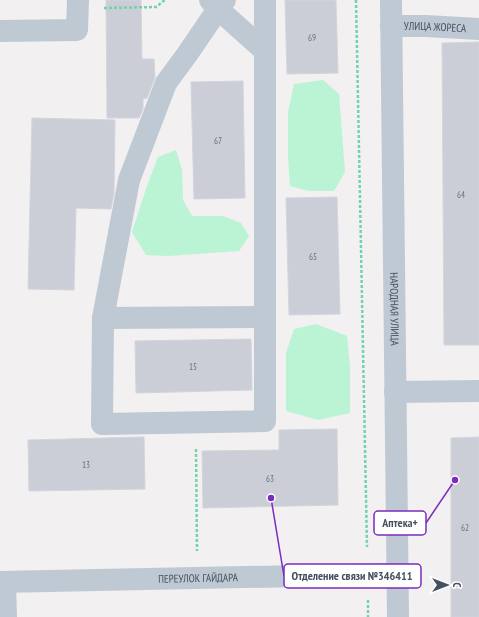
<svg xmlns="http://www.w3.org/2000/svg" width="479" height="617" font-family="'PT Sans Narrow',sans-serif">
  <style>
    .green { fill: #bbf3d5 }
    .building { fill: #cbced6; stroke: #d3d5dc }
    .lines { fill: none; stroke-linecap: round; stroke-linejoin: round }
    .path { stroke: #70d4ab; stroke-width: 2.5; stroke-dasharray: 3 2; stroke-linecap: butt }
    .minor { stroke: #bfc9d3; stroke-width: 22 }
    .labels { text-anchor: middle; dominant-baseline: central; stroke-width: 3.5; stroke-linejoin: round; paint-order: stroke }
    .number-label { font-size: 9px; fill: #67707d }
    .street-label { font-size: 11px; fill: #46515f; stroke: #fff }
    .leader { fill: none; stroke: #7b2cbf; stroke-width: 1.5 }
    .callout-dot { fill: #7b2cbf; stroke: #fff; stroke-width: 1.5 }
    .callout { fill: #fff; stroke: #7b2cbf; stroke-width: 1.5 }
    .callout-label { font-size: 12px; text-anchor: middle; font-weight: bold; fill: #46515f }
  </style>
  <rect width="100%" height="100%" fill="#f2f0f0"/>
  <g class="green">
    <path d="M323 80 339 94 345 172 334 191H309L290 186 288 158V112L294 84Z"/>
    <path d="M176 150 182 170 183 200 192 216H223L241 223 249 236 239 251 168 256 146 255 132 232 147 186 158 157Z"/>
    <path d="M316 324 347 336 350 367V413L318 420 286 411V353L294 329Z"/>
  </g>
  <g class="building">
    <path d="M106 0H141L142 59H154L155 78 147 98 143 99V109L139 118H107Z"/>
    <path d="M285 0H336L338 73 287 74Z"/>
    <path d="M479 42V345H444L442 43Z"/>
    <path d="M243 81 245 198 194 199 191 82Z"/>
    <path d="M32 118 115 120 114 193 111 209 76 208 74 290 28 289Z"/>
    <path d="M337 197 340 314 289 315 286 198Z"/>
    <path d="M251 339 252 390 136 393 135 341Z"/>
    <path d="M337 429 338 505 203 508 202 451 279 450V430Z"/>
    <path d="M144 437 145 489 29 491 28 440Z"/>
    <path d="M479 437V617H451V438Z"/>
  </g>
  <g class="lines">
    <g class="path">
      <path d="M356 0 367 547"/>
      <path d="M104 8 156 7 165 0"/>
      <path d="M196 449 197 551"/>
      <path d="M368 600V617"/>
    </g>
    <g class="minor">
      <path d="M210 0 218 9 265 51"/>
      <path d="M225 0 218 9 188 53 166 83 129 180 103 318 102 424 265 421V0"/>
      <path id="s1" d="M391 0 398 617"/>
      <path id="s2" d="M391 26H426L479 29"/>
      <path d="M0 31 77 30 78 0"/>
      <path d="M103 318 265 317"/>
      <path d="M395 392 479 391"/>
      <path id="s3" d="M0 582 397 574"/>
      <path d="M5 582 6 617"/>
    </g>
  </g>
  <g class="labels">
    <g class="number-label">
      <text x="312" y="37">69</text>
      <text x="218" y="140">67</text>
      <text x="461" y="194">64</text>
      <text x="313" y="256">65</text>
      <text x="193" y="366">15</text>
      <text x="86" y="464">13</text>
      <text x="270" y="478">63</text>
      <text x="465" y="527">62</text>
    </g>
    <g class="street-label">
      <text stroke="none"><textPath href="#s2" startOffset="44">УЛИЦА ЖОРЕСА</textPath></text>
      <text stroke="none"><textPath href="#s1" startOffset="309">НАРОДНАЯ УЛИЦА</textPath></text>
      <text stroke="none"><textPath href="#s3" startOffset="198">ПЕРЕУЛОК ГАЙДАРА</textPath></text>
    </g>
  </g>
  <path class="leader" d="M455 480L426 523M271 498L284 576"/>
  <g class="callout-dot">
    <circle cx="455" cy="480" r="4"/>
    <circle cx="271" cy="498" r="4"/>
  </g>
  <g class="callout">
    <rect x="374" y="511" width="52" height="24" rx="4"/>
    <rect x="284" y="564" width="137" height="24" rx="4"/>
  </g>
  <g class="callout-label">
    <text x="400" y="527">Аптека+</text>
    <text x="352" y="580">Отделение связи №346411</text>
  </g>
  <g transform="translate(447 585) rotate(90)" stroke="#ffffff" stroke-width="3" paint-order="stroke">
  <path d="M0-3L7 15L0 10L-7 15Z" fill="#46515f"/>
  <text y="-6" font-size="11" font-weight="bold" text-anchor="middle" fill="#46515f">С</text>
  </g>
</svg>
